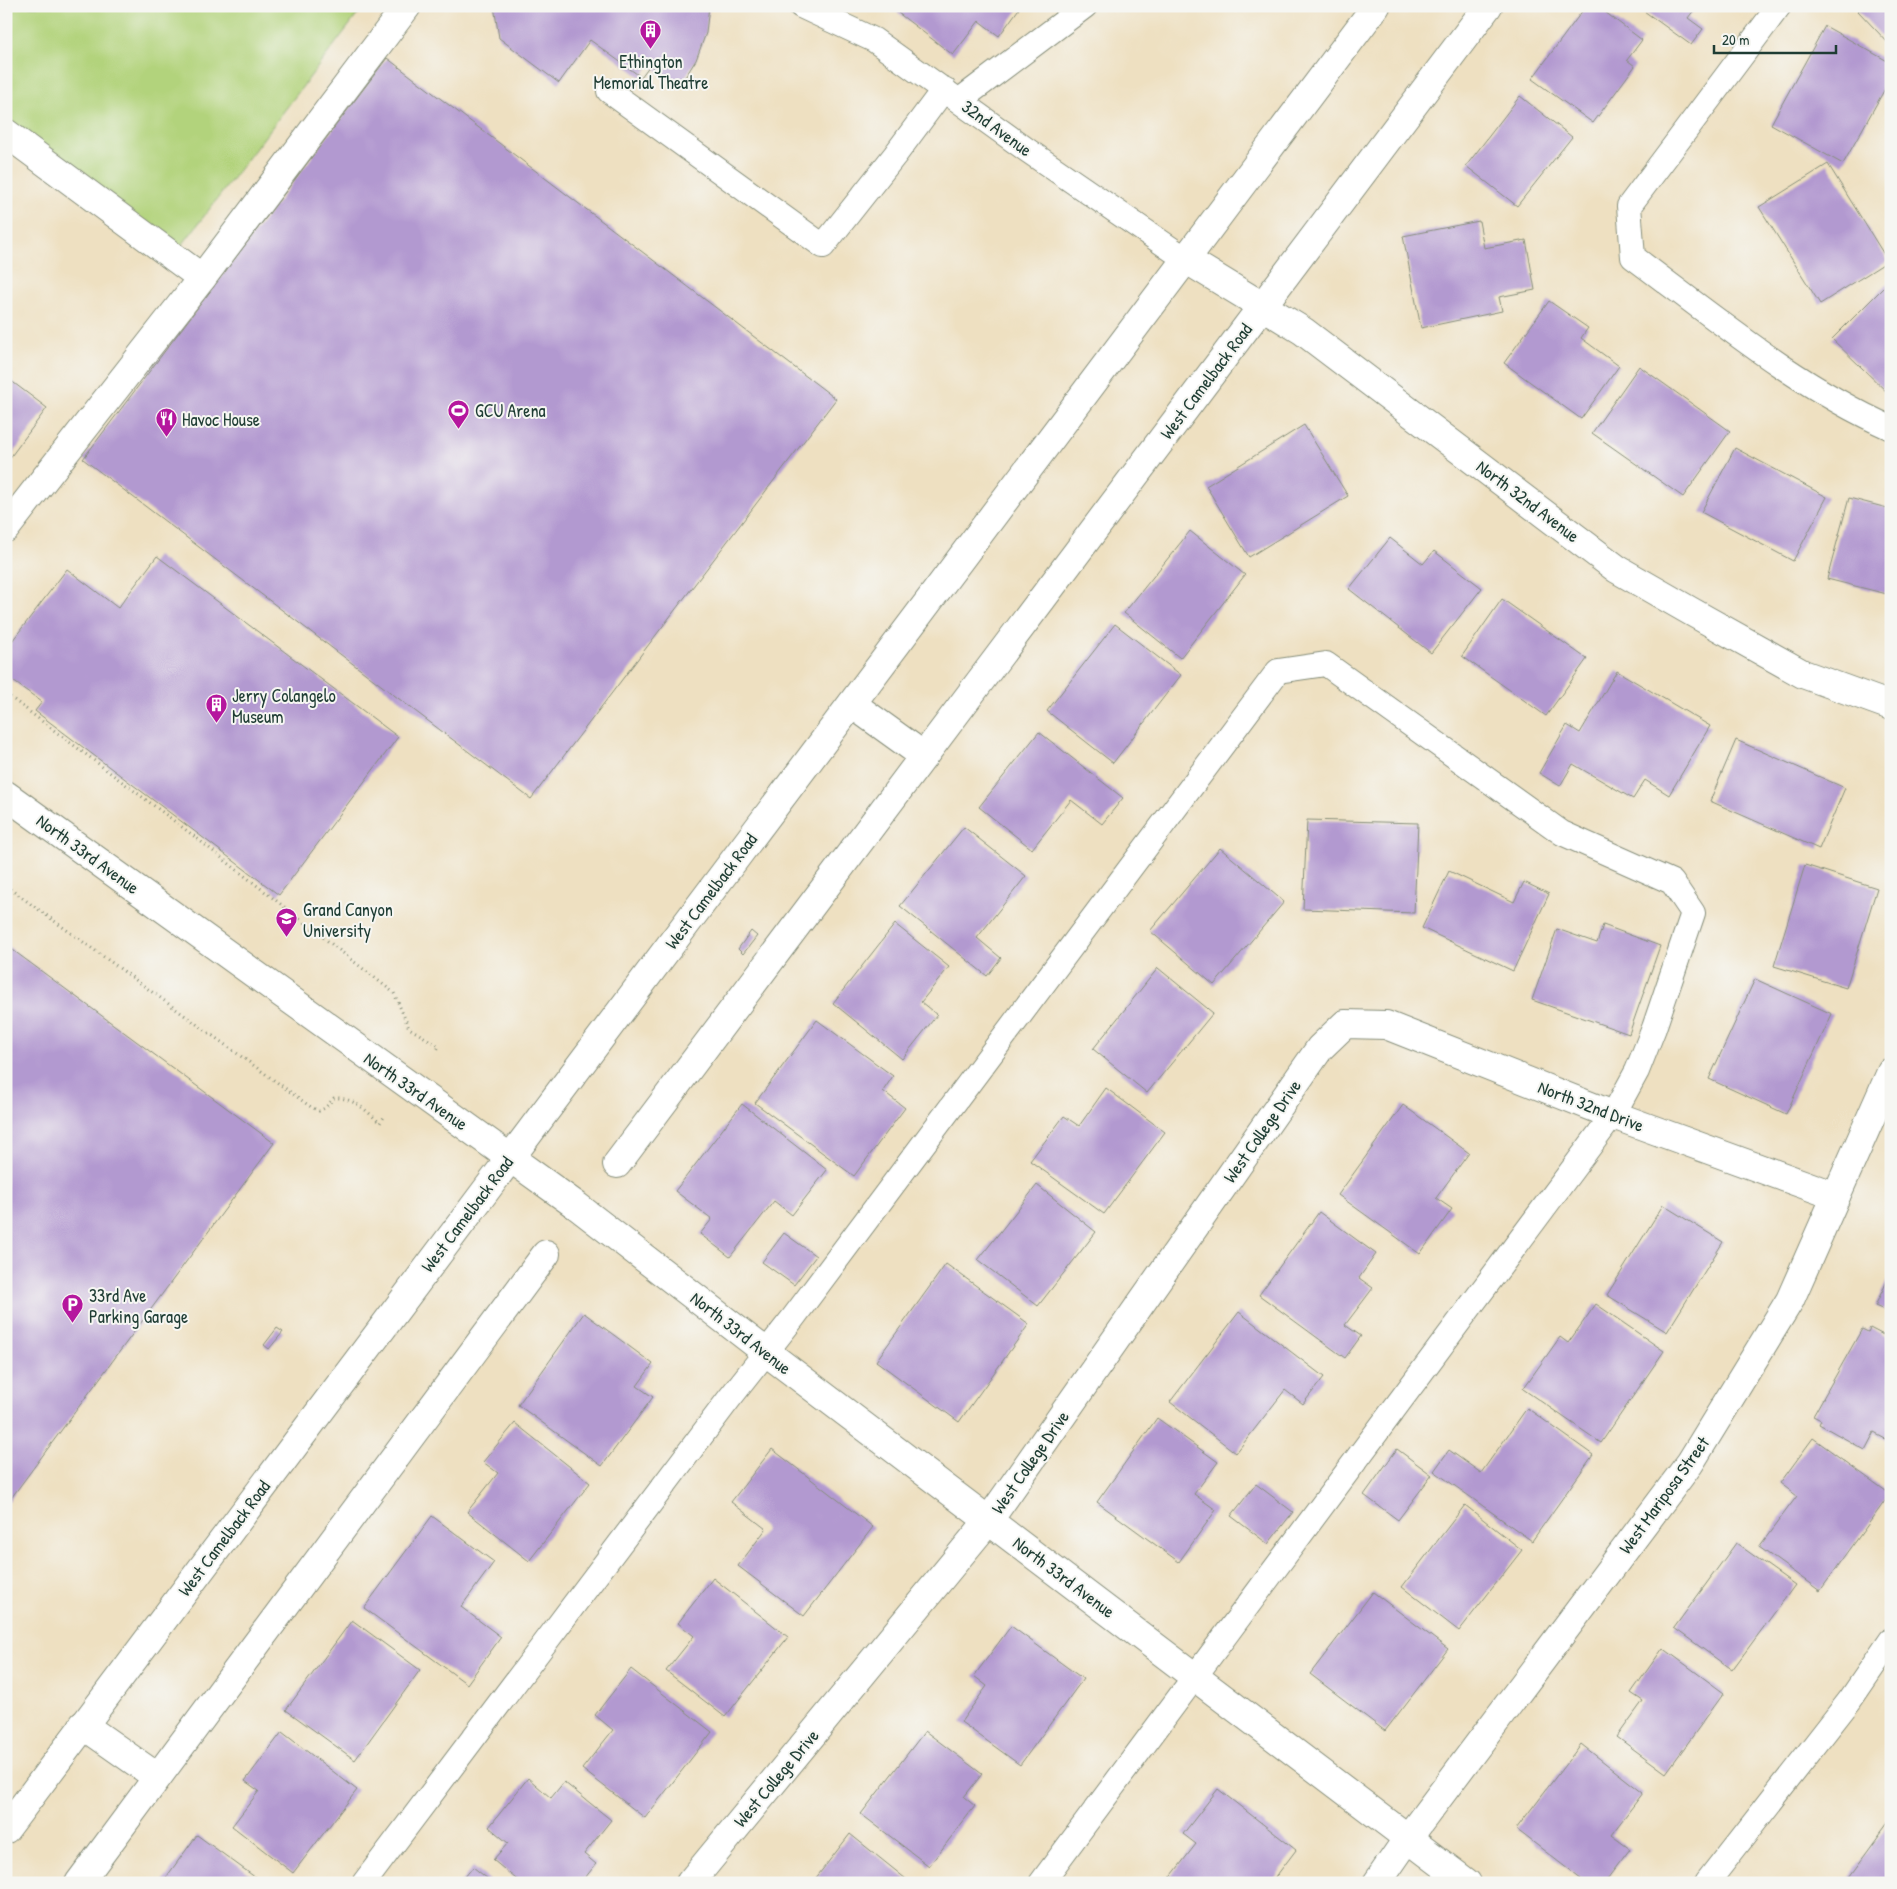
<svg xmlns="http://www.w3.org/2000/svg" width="1897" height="1889" font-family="'Patrick Hand',sans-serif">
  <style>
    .green { fill: #b2d37b; stroke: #688858 }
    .building { fill: #b299d0 }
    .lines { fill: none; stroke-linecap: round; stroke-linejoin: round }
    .lane-casing { stroke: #868e7a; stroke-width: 26 }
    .street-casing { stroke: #868e7a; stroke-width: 30 }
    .primary-casing { stroke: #868e7a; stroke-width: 30 }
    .path { stroke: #868e7a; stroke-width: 3; stroke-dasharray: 1 4; stroke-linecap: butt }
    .lane { stroke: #fff; stroke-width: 24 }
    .street { stroke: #fff; stroke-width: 28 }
    .primary { stroke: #fff; stroke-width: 28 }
    .labels { text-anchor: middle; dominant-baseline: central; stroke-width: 4; stroke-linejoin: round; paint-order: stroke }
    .poi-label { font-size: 18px; fill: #1f3d34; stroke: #f6f6f2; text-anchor: start }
    .street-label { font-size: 18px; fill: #1f3d34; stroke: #f6f6f2 }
  </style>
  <rect width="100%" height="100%" fill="#f6f6f2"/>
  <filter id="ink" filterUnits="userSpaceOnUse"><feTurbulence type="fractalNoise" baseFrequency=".02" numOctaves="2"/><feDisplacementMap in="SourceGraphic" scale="10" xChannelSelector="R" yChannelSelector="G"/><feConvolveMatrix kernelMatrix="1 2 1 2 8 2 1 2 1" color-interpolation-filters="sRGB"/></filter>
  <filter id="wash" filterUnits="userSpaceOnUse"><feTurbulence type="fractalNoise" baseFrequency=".0096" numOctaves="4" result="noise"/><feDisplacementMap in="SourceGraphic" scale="20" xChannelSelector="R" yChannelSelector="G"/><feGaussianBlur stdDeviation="1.12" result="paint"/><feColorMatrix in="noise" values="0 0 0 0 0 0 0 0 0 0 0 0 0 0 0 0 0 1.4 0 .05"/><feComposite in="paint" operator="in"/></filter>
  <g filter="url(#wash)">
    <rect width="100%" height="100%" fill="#eee0c1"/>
    <path class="green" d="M6 6H364L173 257 6 133Z"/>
    <g id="blocks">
      <g class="building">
        <path d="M494 6H709L706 33 696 60 679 87 650 65 641 77 590 40 559 83 499 38Z"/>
        <path d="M889 6H1021L999 36 979 21 953 55Z"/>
        <path d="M1586 6H1597L1642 40 1627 60 1635 66 1593 123 1532 79Z"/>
        <path d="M1637 6H1697L1688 18 1703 29 1691 45Z"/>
        <path d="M1863 6H1891V46L1858 11Z"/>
        <path d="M1825 26 1891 63V78L1843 164 1771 124Z"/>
        <path d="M387 58 836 399 531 799 83 459Z"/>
        <path d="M1520 96 1572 137 1517 206 1466 166Z"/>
        <path d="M1828 164 1888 261 1820 304 1759 207Z"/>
        <path d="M1479 221 1484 248 1526 240 1535 290 1499 297 1502 311 1421 328 1403 236Z"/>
        <path d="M1891 280V396L1832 339Z"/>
        <path d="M1549 301 1588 328 1581 338 1619 366 1581 419 1504 363Z"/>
        <path d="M1639 366 1730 431 1683 497 1592 433Z"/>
        <path d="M6 377 47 408 6 463Z"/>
        <path d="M1304 425 1348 496 1249 557 1206 486Z"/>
        <path d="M1735 448 1827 497 1793 561 1701 512Z"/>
        <path d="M1849 498 1891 509V595L1827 579Z"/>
        <path d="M1190 531 1245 575 1180 658 1124 613Z"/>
        <path d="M1390 538 1423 564 1434 551 1482 588 1431 653 1349 589Z"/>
        <path d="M157 556 398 737 279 895 35 711 42 702 6 676V649L67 569 118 608Z"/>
        <path d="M1502 599 1587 659 1546 716 1462 656Z"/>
        <path d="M1115 624 1181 675 1113 763 1047 711Z"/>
        <path d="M1617 671 1710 726 1669 795 1645 780 1633 799 1573 764 1560 786 1539 773 1567 725 1580 733Z"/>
        <path d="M1039 732 1123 798 1102 824 1071 800 1032 849 979 807Z"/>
        <path d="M1736 740 1845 788 1819 849 1710 801Z"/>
        <path d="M1307 820 1418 823 1414 913 1303 909Z"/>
        <path d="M964 827 1026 876 977 938 1001 958 987 976 900 906Z"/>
        <path d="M1220 848 1284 902 1214 985 1150 931Z"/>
        <path d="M1805 865 1877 888 1846 988 1774 966Z"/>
        <path d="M1449 871 1514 902 1524 882 1549 894 1513 971 1422 928Z"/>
        <path d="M895 924 949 967 921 1002 937 1015 902 1059 833 1003Z"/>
        <path d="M1603 925 1660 946 1629 1034 1532 1000 1557 929 1597 943Z"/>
        <path d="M751 931 757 936 743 954 738 949Z"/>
        <path d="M6 945 274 1143 6 1505Z"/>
        <path d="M1158 968 1213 1013 1147 1093 1093 1049Z"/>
        <path d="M1755 979 1832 1014 1786 1114 1709 1079Z"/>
        <path d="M817 1020 893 1076 883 1091 905 1108 854 1176 755 1103Z"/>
        <path d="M1106 1088 1165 1132 1104 1214 1030 1161 1064 1116 1079 1126Z"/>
        <path d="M742 1104 827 1170 792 1215 774 1201 730 1257 700 1234 712 1219 675 1191Z"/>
        <path d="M1403 1105 1469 1153 1436 1198 1452 1209 1420 1254 1338 1195Z"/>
        <path d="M1037 1185 1096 1232 1038 1306 978 1260Z"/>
        <path d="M1663 1205 1723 1242 1667 1332 1607 1295Z"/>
        <path d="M1319 1212 1376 1254 1359 1278 1373 1288 1345 1325 1361 1336 1345 1358 1259 1295Z"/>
        <path d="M784 1233 816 1256 794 1285 762 1262Z"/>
        <path d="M946 1264 1029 1324 959 1422 876 1361Z"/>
        <path d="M1891 1273V1313L1875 1306Z"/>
        <path d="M1596 1304 1664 1351 1601 1443 1523 1389 1560 1337 1568 1343Z"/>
        <path d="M1239 1312 1324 1377 1303 1404 1285 1390 1236 1453 1170 1402Z"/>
        <path d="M584 1313 653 1364 637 1386 653 1397 602 1466 518 1405Z"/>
        <path d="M277 1328 283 1332 269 1349 264 1345Z"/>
        <path d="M1870 1328 1891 1339V1442L1874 1433 1865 1450 1819 1424 1821 1420 1813 1416 1862 1329 1868 1332Z"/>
        <path d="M1527 1408 1593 1455 1532 1541 1434 1471 1449 1450 1481 1473Z"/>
        <path d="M1157 1418 1218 1462 1194 1494 1216 1510 1179 1562 1097 1502Z"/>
        <path d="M515 1423 590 1483 529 1561 467 1512 498 1473 483 1462Z"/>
        <path d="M1813 1438 1890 1494 1820 1591 1759 1547 1797 1496 1780 1483Z"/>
        <path d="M772 1449 873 1527 804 1616 738 1566 766 1529 731 1502Z"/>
        <path d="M1397 1449 1432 1475 1398 1520 1364 1495Z"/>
        <path d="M1256 1484 1293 1512 1268 1544 1231 1516Z"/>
        <path d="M1465 1505 1522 1550 1459 1631 1402 1587Z"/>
        <path d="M432 1516 494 1562 461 1607 501 1637 467 1684 364 1608Z"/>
        <path d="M1736 1543 1795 1585 1732 1670 1674 1628Z"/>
        <path d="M713 1578 788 1637 725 1717 666 1671 694 1636 678 1623Z"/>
        <path d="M1373 1592 1448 1649 1385 1731 1310 1674Z"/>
        <path d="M352 1620 420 1670 355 1760 286 1710Z"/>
        <path d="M1011 1626 1083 1679 1020 1765 961 1722 987 1686 974 1676Z"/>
        <path d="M1663 1648 1724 1693 1666 1773 1617 1737 1643 1701 1631 1693Z"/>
        <path d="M631 1669 712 1732 645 1818 582 1769 613 1730 595 1715Z"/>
        <path d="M925 1731 982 1774 964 1797 975 1806 929 1866 861 1814Z"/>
        <path d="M282 1732 357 1790 293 1873 232 1826 259 1791 245 1781Z"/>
        <path d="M1581 1744 1643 1793 1611 1835 1630 1849 1604 1883H1586L1516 1829Z"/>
        <path d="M528 1778 551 1798 564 1782 611 1820 584 1854 596 1864 581 1883H521L493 1860 508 1843 489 1827Z"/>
        <path d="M1218 1789 1296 1850 1271 1883H1166L1196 1844 1183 1834Z"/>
        <path d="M1891 1820V1883H1845Z"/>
        <path d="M850 1834 911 1883H812Z"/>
        <path d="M197 1835 263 1883H162Z"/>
        <path d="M473 1867 493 1883H460Z"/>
      </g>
    </g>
  </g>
  <g filter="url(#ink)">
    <use href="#blocks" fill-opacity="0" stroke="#868e7a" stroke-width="1"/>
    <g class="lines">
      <defs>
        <g id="lane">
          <path d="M801 6 874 40 1027 150 1187 260"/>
          <path d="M1779 6 1629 206 1633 257C1714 317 1798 387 1891 428"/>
          <path d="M609 91 823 246 895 155 944 89"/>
          <path d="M960 100 1085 6"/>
          <path d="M364 1883 729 1399 793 1318 1278 671 1326 664 1562 833 1672 882 1693 913 1654 1028 1637 1071 1613 1115 1041 1883"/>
          <path d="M1707 1883 1850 1700 1891 1640"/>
        </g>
        <g id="street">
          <path d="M6 133 202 278"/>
          <path d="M1187 260 1303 331 1617 569 1692 612 1803 674 1891 706"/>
          <path d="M6 528 202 278 407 6"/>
          <path d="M852 704 924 756"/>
          <path d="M6 795 577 1206 766 1352 1467 1883"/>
          <path d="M617 1164 1488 6"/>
          <path d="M83 1725 157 1777"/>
          <path d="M79 1883 546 1254"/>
          <path d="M690 1883 989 1520 1320 1048 1345 1024 1386 1025 1613 1115 1836 1196"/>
          <path d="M1377 1883 1408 1838 1690 1463 1790 1300 1891 1072"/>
        </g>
        <path id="primary" d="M6 1829 1376 6"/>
      </defs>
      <use href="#lane" class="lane-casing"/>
      <use href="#street" class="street-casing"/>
      <use href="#primary" class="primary-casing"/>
      <g class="path">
        <path d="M6 694 190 833 394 993 409 1028 439 1046 436 1052"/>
        <path d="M6 886 311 1107 319 1111 325 1108 334 1098C353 1097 367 1111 380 1123L384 1117"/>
      </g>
      <use href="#lane" class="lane"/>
      <use href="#street" class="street"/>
      <use href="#primary" class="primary"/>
    </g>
  </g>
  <defs>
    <symbol id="building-pin" viewBox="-11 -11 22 30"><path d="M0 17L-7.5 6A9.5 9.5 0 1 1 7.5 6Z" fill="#b5179e" stroke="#f6f6f2"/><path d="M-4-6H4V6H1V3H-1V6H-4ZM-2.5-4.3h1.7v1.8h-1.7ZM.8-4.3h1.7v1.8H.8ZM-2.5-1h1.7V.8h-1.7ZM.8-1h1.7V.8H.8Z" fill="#fff"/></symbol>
    <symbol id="stadium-pin" viewBox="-11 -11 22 30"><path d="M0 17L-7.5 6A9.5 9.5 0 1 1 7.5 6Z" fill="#b5179e" stroke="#f6f6f2"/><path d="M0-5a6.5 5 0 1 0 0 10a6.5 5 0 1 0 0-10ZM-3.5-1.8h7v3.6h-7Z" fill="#fff"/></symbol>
    <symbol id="restaurant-pin" viewBox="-11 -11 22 30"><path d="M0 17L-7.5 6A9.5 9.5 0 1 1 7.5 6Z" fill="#b5179e" stroke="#f6f6f2"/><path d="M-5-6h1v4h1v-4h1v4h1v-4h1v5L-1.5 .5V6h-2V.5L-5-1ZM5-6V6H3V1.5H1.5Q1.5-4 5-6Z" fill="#fff"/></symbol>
    <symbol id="university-pin" viewBox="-11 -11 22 30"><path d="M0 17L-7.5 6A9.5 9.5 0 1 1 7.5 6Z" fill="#b5179e" stroke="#f6f6f2"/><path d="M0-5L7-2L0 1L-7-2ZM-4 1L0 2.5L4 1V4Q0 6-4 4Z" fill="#fff"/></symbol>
    <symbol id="parking-pin" viewBox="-11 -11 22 30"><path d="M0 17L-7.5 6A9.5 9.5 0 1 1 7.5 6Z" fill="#b5179e" stroke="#f6f6f2"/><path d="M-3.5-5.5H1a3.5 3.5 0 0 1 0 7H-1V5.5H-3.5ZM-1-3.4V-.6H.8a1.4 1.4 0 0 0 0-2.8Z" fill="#fff"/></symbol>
  </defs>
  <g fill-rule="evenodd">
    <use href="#building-pin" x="638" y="18" width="25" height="34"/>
    <use href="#stadium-pin" x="446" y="398" width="25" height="34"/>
    <use href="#restaurant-pin" x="154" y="406" width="25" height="34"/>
    <use href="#building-pin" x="204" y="692" width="25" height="34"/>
    <use href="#university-pin" x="274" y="906" width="25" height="34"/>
    <use href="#parking-pin" x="60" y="1292" width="25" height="34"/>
  </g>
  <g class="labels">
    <g class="poi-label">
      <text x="651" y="61" text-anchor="middle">Ethington<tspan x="651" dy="21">Memorial Theatre</tspan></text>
      <text x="475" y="410">GCU Arena</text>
      <text x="182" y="419">Havoc House</text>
      <text x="232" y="695">Jerry Colangelo<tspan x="232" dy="21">Museum</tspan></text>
      <text x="303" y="909">Grand Canyon<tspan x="303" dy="21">University</tspan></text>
      <text x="89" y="1295">33rd Ave<tspan x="89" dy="21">Parking Garage</tspan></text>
    </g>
    <g class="street-label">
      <text transform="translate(997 128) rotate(36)">32nd Avenue</text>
      <text transform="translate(1206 381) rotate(-53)">West Camelback Road</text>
      <text transform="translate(1528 501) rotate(37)">North 32nd Avenue</text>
      <text transform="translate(88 854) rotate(36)">North 33rd Avenue</text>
      <text transform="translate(711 891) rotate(-53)">West Camelback Road</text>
      <text transform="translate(416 1091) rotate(35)">North 33rd Avenue</text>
      <text transform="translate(1591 1106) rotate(21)">North 32nd Drive</text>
      <text transform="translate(1262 1131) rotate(-55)">West College Drive</text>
      <text transform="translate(467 1214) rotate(-53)">West Camelback Road</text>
      <text transform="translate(741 1333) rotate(38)">North 33rd Avenue</text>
      <text transform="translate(1030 1462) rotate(-55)">West College Drive</text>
      <text transform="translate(1664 1495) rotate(-54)">West Mariposa Street</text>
      <text transform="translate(224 1538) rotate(-53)">West Camelback Road</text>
      <text transform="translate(1064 1577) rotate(37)">North 33rd Avenue</text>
      <text transform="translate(776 1778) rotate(-50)">West College Drive</text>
    </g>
  </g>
  <rect width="1897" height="1889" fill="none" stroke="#f6f6f2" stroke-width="25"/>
  <path d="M1714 45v8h122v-8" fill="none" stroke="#1f3d34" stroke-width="2.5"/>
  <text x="1722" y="45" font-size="15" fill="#1f3d34" stroke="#f6f6f2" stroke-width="4" paint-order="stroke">20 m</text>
</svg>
